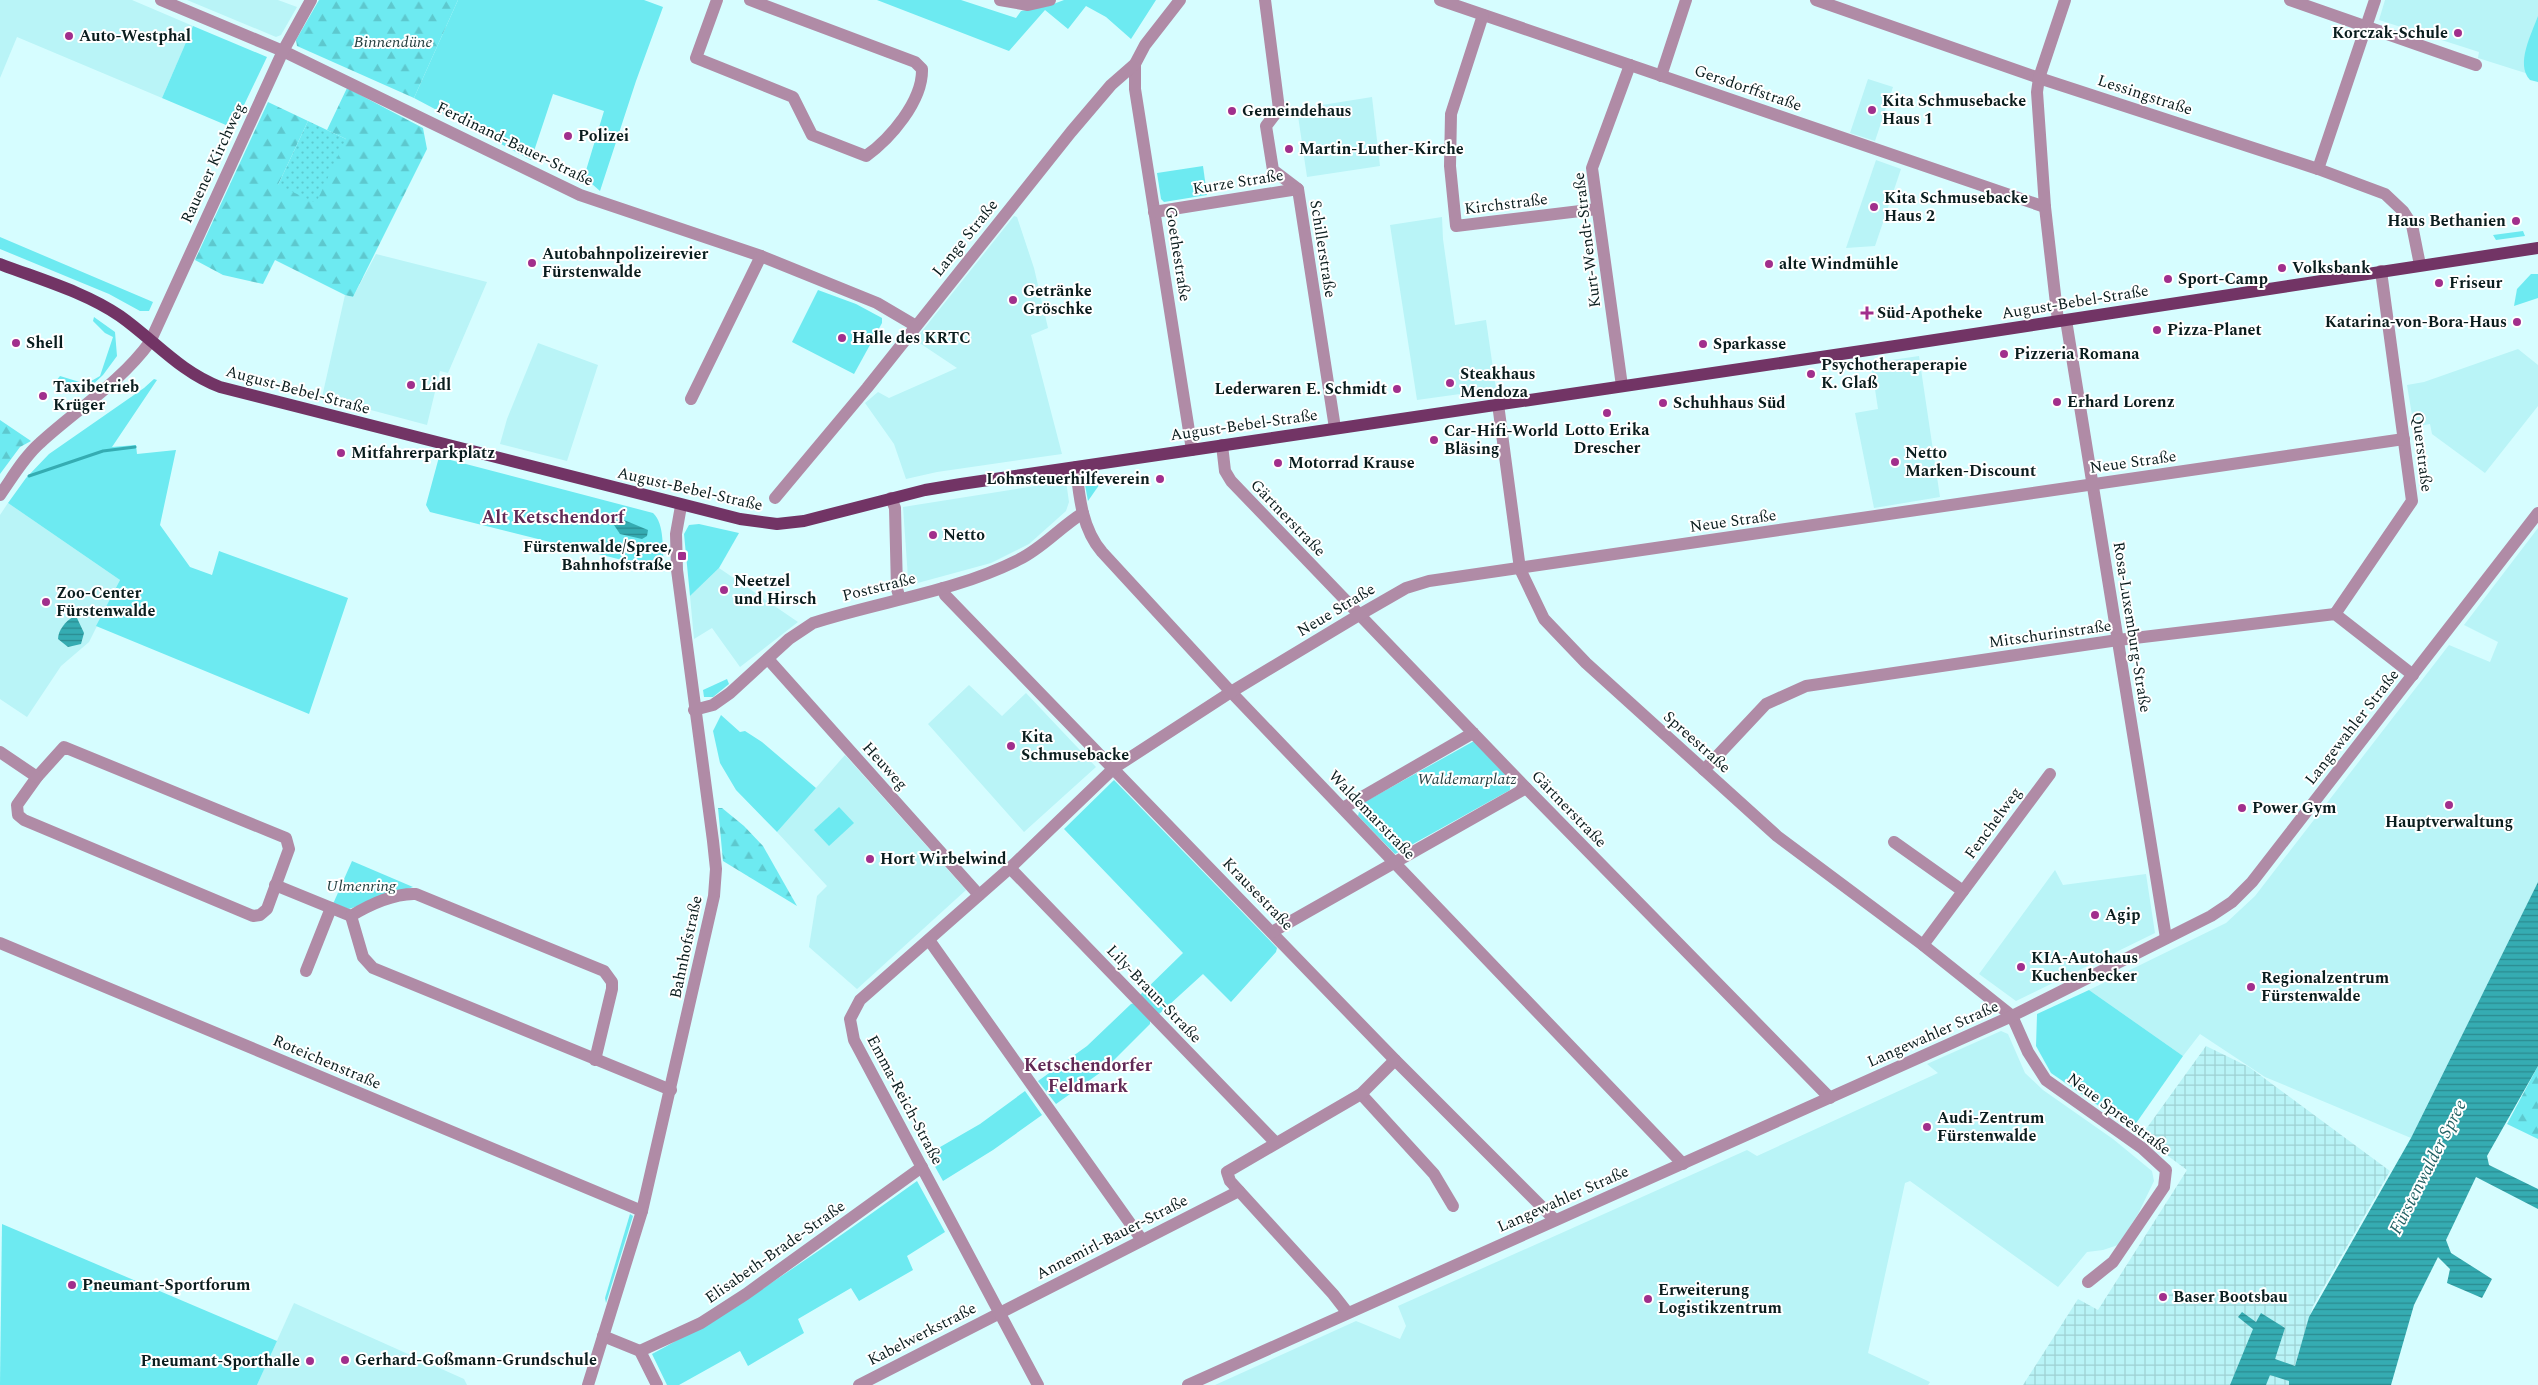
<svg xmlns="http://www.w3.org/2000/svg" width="2538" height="1385" font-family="Spectral,serif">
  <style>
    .built { fill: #b9f4f7 }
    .industrial { fill: url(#industrial-grid) }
    .green { fill: #6deaf1 }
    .forest { fill: url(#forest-firs) }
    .garden { fill: url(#garden-dots) }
    .water { fill: url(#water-rules) }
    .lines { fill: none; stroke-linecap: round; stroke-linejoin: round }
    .stream { stroke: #35acb2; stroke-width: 3 }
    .minor { stroke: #b08ba6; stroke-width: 12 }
    .major { stroke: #723465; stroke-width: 12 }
    .poi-dot { fill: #a12f8c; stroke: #fff; stroke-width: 2 }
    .labels { text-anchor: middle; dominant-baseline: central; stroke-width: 4; stroke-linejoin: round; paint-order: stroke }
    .poi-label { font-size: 16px; font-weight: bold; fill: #0a1d1e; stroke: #fff; text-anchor: start }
    .park-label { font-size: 16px; font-style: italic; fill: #264041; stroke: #fff }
    .street-label { font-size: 16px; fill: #0a1d1e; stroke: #fff }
    .neighbourhood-label { font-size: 18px; font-weight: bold; fill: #612a56; stroke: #fff }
    .water-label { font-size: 18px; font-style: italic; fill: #236265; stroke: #fff }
  </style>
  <defs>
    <pattern id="industrial-grid" width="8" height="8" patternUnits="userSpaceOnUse" patternTransform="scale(1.25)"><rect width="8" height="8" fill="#b9f4f7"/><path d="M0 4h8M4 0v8" fill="none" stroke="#9ed1d3"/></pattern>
    <pattern id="forest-firs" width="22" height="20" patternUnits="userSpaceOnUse" patternTransform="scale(1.25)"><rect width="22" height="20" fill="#6deaf1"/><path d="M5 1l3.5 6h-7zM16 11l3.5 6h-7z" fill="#5dc8ce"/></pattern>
    <pattern id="garden-dots" width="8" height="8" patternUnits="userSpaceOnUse" patternTransform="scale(1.25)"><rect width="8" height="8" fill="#6deaf1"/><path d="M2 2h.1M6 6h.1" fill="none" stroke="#5dc8ce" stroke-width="1.8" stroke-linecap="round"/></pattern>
    <pattern id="water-rules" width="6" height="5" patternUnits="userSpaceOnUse" patternTransform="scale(1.25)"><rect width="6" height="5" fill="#35acb2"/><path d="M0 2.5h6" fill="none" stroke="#2b8b90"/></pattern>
  </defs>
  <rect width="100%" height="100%" fill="#d6fdff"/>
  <g class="built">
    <path d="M0 0H132L193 26 162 98 17 37 0 78Z"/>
    <path d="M187 0H278L297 7 281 35 276 37Z"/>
    <path d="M2385 0H2538V77L2478 58 2479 52 2379 20Z"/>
    <path d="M1868 79 1893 87 1875 141 1850 133Z"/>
    <path d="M1372 97 1380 166 1307 177 1297 109Z"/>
    <path d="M1876 160 1901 169 1875 246 1846 248Z"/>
    <path d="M1014 216 1017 217 1034 268 1048 328 1031 335 1062 454 937 472 906 479 894 444 865 403 878 392 889 398 957 368 915 340Z"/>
    <path d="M1442 217 1443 239 1455 325 1486 320 1496 389 1417 400 1390 225Z"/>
    <path d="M376 254 487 282 448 373 440 371 427 425 322 397 345 295 353 297Z"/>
    <path d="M538 343 598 365 567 461 500 444 507 419Z"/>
    <path d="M2518 349 2538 365V406L2485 473 2432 434 2430 424 2414 427 2407 385 2424 382Z"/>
    <path d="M1919 356 1940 497 1874 508 1855 413 1878 409 1871 363Z"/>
    <path d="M1066 481 1069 502 1066 511 1029 544 991 563 914 584 908 578 903 507Z"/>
    <path d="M8 503 120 580 89 642 61 666 27 717 0 699V515Z"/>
    <path d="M2538 528V882L2411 1138 2265 1077 2200 1034 2183 1056 2089 990 2226 923 2255 896 2449 645 2490 662 2498 642 2464 625Z"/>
    <path d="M719 568 798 622 740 667 712 628 694 639 690 596Z"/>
    <path d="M969 685 1002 716 1026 693 1096 767 1024 832 928 724Z"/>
    <path d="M845 755 966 890 857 989 809 947 817 896 827 886 777 832Z"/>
    <path d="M2055 870 2063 885 2146 874 2155 933 2016 1001 1979 974Z"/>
    <path d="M2001 1031 2008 1034 2025 1073 2043 1090 2113 1139 2152 1171 2154 1181 2138 1214 2118 1245 2103 1250 2087 1252 2058 1287 1910 1181 1905 1183 1868 1353 1930 1382 1928 1385H1215L1356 1321 1400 1339 1406 1326 1398 1306 1747 1150 1757 1156 1938 1073 1927 1064Z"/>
    <path d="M294 1303 464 1379 467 1385H257Z"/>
  </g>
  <path class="industrial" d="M2206 1046 2249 1067 2390 1171 2313 1306 2289 1385H2023L2078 1299 2098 1310 2187 1170 2141 1136Z"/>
  <g class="green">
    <path d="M458 0H644L663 7 636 81 600 191 584 177 604 111 553 94 531 160 414 98Z"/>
    <path d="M877 0H961L1016 18 1021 11 1048 6 1064 0H1156L1131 39 1106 17 1086 6 1068 29 1045 10 1009 51Z"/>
    <path d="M2538 16V82L2530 80C2515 64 2532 33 2538 16Z"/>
    <path d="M193 26 267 57 233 128 162 98Z"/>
    <path d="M1203 166 1207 195 1164 202 1161 199 1157 173Z"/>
    <path d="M2523 231 2525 236 2496 240 2493 235Z"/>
    <path d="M0 237 153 302 149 311H140L109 294 0 249Z"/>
    <path d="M2531 274H2538V298L2514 306 2517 289Z"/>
    <path d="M818 290 856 304 882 318V323L854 374 792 342Z"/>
    <path d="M94 317 115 332 117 356 103 375 89 388H76L56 381 60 376 86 384 100 376 113 337 105 333 93 321Z"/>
    <path d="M154 379 157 380 112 447 136 445 137 454 176 450 160 525 190 567 212 575 219 551 348 598 309 714 96 626 120 580 8 503 26 478 49 454 144 388Z"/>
    <path d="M439 457 653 513C665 524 662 549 664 565L658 569 430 512 426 505Z"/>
    <path d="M1104 478 1088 501 1085 485 1087 481Z"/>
    <path d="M699 524 739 533 719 568 690 596 684 534 689 525Z"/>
    <path d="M727 679 729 684 713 697H704L703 690Z"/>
    <path d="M721 715 740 732 745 731 762 742 816 788 777 832 736 790 720 763 713 731Z"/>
    <path d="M1474 741 1510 780V790L1395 854 1358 816 1361 804Z"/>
    <path d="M1114 780 1277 948 1276 952 1231 1002 1203 974 1158 1015 1139 996 1183 953 1064 829Z"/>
    <path d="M839 807 854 823 829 846 814 830Z"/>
    <path d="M352 861 413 887 349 909 333 904Z"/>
    <path d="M2089 990 2183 1056 2132 1129 2051 1073 2036 1046 2037 1014Z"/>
    <path d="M1135 1003 1150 1018V1024L1104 1070 1056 1104 1038 1081 1087 1046 1131 1004Z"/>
    <path d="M1025 1091 1042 1115 993 1150 943 1181 928 1154 980 1124Z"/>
    <path d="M917 1181 945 1232 907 1256 913 1270 859 1301 851 1288 798 1319 804 1333 748 1366 740 1351 679 1385H667L652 1354C746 1305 831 1242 917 1181Z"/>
    <path d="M630 1214 633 1216 606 1303 605 1298Z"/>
    <path d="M2 1224 277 1341 257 1385H0Z"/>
  </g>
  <g class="forest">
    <path d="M319 0H458L414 98 297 46 296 40Z"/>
    <path d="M347 88 423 128 427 149 353 297 345 295 275 260 263 284 223 275 195 260 268 102 308 121 278 185 346 139 327 130Z"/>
    <path d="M0 420 31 441 20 447 0 474Z"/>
    <path d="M718 808H722L744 826 763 846 797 906 723 861Z"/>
    <path d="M2538 1066V1139L2507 1124Z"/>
  </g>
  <path class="garden" d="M308 121 346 139 316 203 278 185Z"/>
  <g class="water">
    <path d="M615 520H624L648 530 647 536 642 539 620 534 612 522Z"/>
    <path d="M73 617 77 618 84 633 81 644 68 647 58 639C58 630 66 621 73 617Z"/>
    <path d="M2538 882V1066L2487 1156 2489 1165 2538 1189V1209L2476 1177 2446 1240 2451 1253 2492 1279 2482 1298 2447 1283 2450 1269 2438 1257 2414 1305 2391 1385H2289V1381L2270 1375 2266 1385H2230L2253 1329 2238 1317 2242 1312 2256 1322 2261 1313 2285 1328 2275 1359 2295 1366 2309 1317 2411 1138Z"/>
  </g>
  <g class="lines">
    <path class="stream" d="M29 476 103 451 135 447"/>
    <g class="minor">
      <path d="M161 0 283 51 580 195 761 256 877 303 916 326"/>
      <path d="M717 0 696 58 793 97 812 135 866 156C890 139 923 101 922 69L915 62 750 0"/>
      <path d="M1000 0 1028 5 1050 0"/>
      <path d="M1265 0 1279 109 1266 126 1273 170 1298 189 1335 428"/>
      <path d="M1440 0 2045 207"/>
      <path d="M1816 0 2039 78 2318 169 2385 194 2403 211 2412 225 2420 265"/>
      <path d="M2290 0 2476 65"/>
      <path d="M1483 15 1451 114 1450 166 1456 226 1597 209"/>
      <path d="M1135 64V89L1192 450"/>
      <path d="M1661 76 1686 0"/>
      <path d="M2318 169 2375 0"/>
      <path d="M1154 212 1298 189"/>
      <path d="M2066 320 2166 938"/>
      <path d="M2058 321 2045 207 2037 92 2039 78 2065 0"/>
      <path d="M1622 386 1592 168 1630 65"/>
      <path d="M691 399 761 256"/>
      <path d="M1498 404 1520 569 1544 619 1586 663 1777 836 1923 945 2012 1016 2028 1052 2046 1080 2142 1148 2166 1170 2164 1187 2113 1262 2088 1282"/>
      <path d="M1222 445 1225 471 1231 481 1526 788 1830 1098"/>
      <path d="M1076 467C1079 496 1082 529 1102 552L1231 692 1683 1164"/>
      <path d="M0 495C12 478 24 457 40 443 77 409 120 383 150 342L283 51 311 0"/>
      <path d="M775 498 867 388 1071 132 1111 85 1135 64 1145 45 1180 0"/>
      <path d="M891 498 895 508 897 589 900 599"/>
      <path d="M943 588 945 595 1395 1060 1555 1220"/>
      <path d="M2335 614 2412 501 2381 271"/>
      <path d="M768 659 979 895"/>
      <path d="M694 710 713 705 730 693 789 639 813 623C881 601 954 592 1018 560 1043 548 1060 527 1083 513"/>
      <path d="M64 747 286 838 289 849 267 909 260 915 253 916 24 820 18 815 17 805 37 777Z"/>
      <path d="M0 752 37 777"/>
      <path d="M1704 770 1766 704 1806 686 2118 640 2335 614 2413 675"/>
      <path d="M1343 808 1473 733"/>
      <path d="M1894 842 1963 891"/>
      <path d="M1010 868 1276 1143"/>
      <path d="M275 885 351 916"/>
      <path d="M351 916 363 957 373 968 671 1090"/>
      <path d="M351 916C369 905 395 893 416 894L604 971 612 982V989L595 1060"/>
      <path d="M1272 932 1526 788"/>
      <path d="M929 940 1142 1240"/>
      <path d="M0 943 642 1211"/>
      <path d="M1923 945 2050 774"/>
      <path d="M306 971 331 908"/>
      <path d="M1361 1094 1434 1174 1453 1206"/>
      <path d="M1347 1312 1333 1294 1230 1181 1227 1172 1361 1094 1395 1060"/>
      <path d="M603 1336 640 1351 657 1385"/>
      <path d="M640 1351 701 1323 746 1294 922 1167"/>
      <path d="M588 1385 642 1211 714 896 716 869 713 841 677 570 676 534 681 506"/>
      <path d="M859 1385 1239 1191"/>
      <path d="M1038 1385 854 1040 850 1019 860 1000 1010 868 1114 768 1231 692 1359 615 1406 588 1429 581 2404 439"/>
      <path d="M1188 1385 2012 1016 2211 916 2232 902 2252 882 2538 513"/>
    </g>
    <path class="major" d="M0 264C39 279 85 292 120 316 154 340 180 372 220 387L740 519 777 524 804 521 925 490 961 484 1902 345 2538 248"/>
  </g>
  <g class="poi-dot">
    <circle cx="2458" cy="33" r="5"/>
    <circle cx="69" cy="36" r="5"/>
    <circle cx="1872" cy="110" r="5"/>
    <circle cx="1232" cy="111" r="5"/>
    <circle cx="568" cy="136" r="5"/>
    <circle cx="1289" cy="149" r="5"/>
    <circle cx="1874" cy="207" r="5"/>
    <circle cx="2516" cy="221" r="5"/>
    <circle cx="532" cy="263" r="5"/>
    <circle cx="1769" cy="264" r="5"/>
    <circle cx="2282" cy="268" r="5"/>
    <circle cx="2168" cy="279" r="5"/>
    <circle cx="2439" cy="283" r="5"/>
    <circle cx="1013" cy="300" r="5"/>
    <path d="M1864.5 305.5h5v5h5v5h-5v5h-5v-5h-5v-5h5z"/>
    <circle cx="2517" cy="322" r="5"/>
    <circle cx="2157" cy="330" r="5"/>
    <circle cx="842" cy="338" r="5"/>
    <circle cx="16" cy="343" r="5"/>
    <circle cx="1703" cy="344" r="5"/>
    <circle cx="2004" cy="354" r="5"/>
    <circle cx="1811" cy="374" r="5"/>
    <circle cx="1450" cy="383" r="5"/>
    <circle cx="411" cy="385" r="5"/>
    <circle cx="1397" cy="389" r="5"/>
    <circle cx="43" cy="396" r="5"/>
    <circle cx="2057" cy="402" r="5"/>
    <circle cx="1663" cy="403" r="5"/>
    <circle cx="1607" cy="413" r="5"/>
    <circle cx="1434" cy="440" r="5"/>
    <circle cx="341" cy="453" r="5"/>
    <circle cx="1895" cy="462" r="5"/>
    <circle cx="1278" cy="463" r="5"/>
    <circle cx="1160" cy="479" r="5"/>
    <circle cx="933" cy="535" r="5"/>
    <rect x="677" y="551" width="10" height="10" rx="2.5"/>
    <circle cx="724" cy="590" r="5"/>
    <circle cx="46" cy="602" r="5"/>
    <circle cx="1011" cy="746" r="5"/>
    <circle cx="2449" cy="805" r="5"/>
    <circle cx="2242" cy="808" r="5"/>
    <circle cx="870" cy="859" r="5"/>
    <circle cx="2095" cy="915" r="5"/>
    <circle cx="2021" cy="967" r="5"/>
    <circle cx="2251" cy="987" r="5"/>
    <circle cx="1927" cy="1127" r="5"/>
    <circle cx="72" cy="1285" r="5"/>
    <circle cx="2163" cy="1297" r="5"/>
    <circle cx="1648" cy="1299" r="5"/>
    <circle cx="345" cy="1360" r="5"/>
    <circle cx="310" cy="1361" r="5"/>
  </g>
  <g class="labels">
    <g class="poi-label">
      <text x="2448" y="33" text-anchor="end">Korczak-Schule</text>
      <text x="79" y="36">Auto-Westphal</text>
      <text x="1882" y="101">Kita Schmusebacke<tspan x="1882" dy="18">Haus 1</tspan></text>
      <text x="1242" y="111">Gemeindehaus</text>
      <text x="578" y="136">Polizei</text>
      <text x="1299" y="149">Martin-Luther-Kirche</text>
      <text x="1884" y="198">Kita Schmusebacke<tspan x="1884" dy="18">Haus 2</tspan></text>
      <text x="2506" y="221" text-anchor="end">Haus Bethanien</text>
      <text x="542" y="254">Autobahnpolizeirevier<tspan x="542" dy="18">Fürstenwalde</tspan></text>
      <text x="1779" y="264">alte Windmühle</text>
      <text x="2292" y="268">Volksbank</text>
      <text x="2178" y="279">Sport-Camp</text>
      <text x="2449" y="283">Friseur</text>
      <text x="1023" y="291">Getränke<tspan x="1023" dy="18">Gröschke</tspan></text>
      <text x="1877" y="313">Süd-Apotheke</text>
      <text x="2507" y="322" text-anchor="end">Katarina-von-Bora-Haus</text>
      <text x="2167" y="330">Pizza-Planet</text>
      <text x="852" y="338">Halle des KRTC</text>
      <text x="26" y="343">Shell</text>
      <text x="1713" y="344">Sparkasse</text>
      <text x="2014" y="354">Pizzeria Romana</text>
      <text x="1821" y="365">Psychotheraperapie<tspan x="1821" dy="18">K. Glaß</tspan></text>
      <text x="1460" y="374">Steakhaus<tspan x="1460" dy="18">Mendoza</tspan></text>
      <text x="421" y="385">Lidl</text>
      <text x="53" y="387">Taxibetrieb<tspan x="53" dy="18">Krüger</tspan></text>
      <text x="1387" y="389" text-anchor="end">Lederwaren E. Schmidt</text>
      <text x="2067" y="402">Erhard Lorenz</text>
      <text x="1673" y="403">Schuhhaus Süd</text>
      <text x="1607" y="430" text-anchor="middle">Lotto Erika<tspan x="1607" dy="18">Drescher</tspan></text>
      <text x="1444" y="431">Car-Hifi-World<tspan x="1444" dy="18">Bläsing</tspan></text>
      <text x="351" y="453">Mitfahrerparkplatz</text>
      <text x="1905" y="453">Netto<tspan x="1905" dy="18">Marken-Discount</tspan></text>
      <text x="1288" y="463">Motorrad Krause</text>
      <text x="1150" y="479" text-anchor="end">Lohnsteuerhilfeverein</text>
      <text x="943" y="535">Netto</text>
      <text x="672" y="547" text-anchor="end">Fürstenwalde/Spree,<tspan x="672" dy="18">Bahnhofstraße</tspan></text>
      <text x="734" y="581">Neetzel<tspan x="734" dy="18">und Hirsch</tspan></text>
      <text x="56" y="593">Zoo-Center<tspan x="56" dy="18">Fürstenwalde</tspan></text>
      <text x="1021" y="737">Kita<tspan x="1021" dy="18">Schmusebacke</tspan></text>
      <text x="2252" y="808">Power Gym</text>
      <text x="2449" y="822" text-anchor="middle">Hauptverwaltung</text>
      <text x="880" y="859">Hort Wirbelwind</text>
      <text x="2105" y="915">Agip</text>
      <text x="2031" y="958">KIA-Autohaus<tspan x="2031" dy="18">Kuchenbecker</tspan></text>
      <text x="2261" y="978">Regionalzentrum<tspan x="2261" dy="18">Fürstenwalde</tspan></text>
      <text x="1937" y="1118">Audi-Zentrum<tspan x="1937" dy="18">Fürstenwalde</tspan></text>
      <text x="82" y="1285">Pneumant-Sportforum</text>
      <text x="1658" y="1290">Erweiterung<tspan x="1658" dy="18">Logistikzentrum</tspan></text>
      <text x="2173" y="1297">Baser Bootsbau</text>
      <text x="355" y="1360">Gerhard-Goßmann-Grundschule</text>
      <text x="300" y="1361" text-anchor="end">Pneumant-Sporthalle</text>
    </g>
    <g class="park-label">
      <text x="393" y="42">Binnendüne</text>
      <text x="1467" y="779">Waldemarplatz</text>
      <text x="361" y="886">Ulmenring</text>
    </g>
    <g class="street-label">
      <text transform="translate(1748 88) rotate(19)">Gersdorffstraße</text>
      <text transform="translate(2145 95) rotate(18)">Lessingstraße</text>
      <text transform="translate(515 144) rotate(26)">Ferdinand-Bauer-Straße</text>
      <text transform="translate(213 163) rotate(-65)">Rauener Kirchweg</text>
      <text transform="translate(1238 182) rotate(-9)">Kurze Straße</text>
      <text transform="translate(1506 204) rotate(-7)">Kirchstraße</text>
      <text transform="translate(965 238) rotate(-51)">Lange Straße</text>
      <text transform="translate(1587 240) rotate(-97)">Kurt-Wendt-Straße</text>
      <text transform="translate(1323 249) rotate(81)">Schillerstraße</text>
      <text transform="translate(1178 254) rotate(81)">Goethestraße</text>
      <text transform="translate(2075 302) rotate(-9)">August-Bebel-Straße</text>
      <text transform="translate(298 390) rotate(15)">August-Bebel-Straße</text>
      <text transform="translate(1244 425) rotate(-8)">August-Bebel-Straße</text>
      <text transform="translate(2422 452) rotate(83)">Querstraße</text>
      <text transform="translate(2133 462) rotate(-8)">Neue Straße</text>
      <text transform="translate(690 489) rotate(13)">August-Bebel-Straße</text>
      <text transform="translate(1288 518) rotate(46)">Gärtnerstraße</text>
      <text transform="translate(1733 521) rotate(-8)">Neue Straße</text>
      <text transform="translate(879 587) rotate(-14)">Poststraße</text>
      <text transform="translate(1336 610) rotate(-31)">Neue Straße</text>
      <text transform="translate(2132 627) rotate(81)">Rosa-Luxemburg-Straße</text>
      <text transform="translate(2050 634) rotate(-8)">Mitschurinstraße</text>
      <text transform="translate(2352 727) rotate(-52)">Langewahler Straße</text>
      <text transform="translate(1697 742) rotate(42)">Spreestraße</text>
      <text transform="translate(885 766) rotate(48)">Heuweg</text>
      <text transform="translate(1569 809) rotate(46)">Gärtnerstraße</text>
      <text transform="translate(1372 815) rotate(46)">Waldemarstraße</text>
      <text transform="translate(1993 823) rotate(-54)">Fenchelweg</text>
      <text transform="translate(1258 894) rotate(46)">Krausestraße</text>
      <text transform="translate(686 947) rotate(-78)">Bahnhofstraße</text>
      <text transform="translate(1154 994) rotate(46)">Lily-Braun-Straße</text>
      <text transform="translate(1933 1034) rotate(-24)">Langewahler Straße</text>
      <text transform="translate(327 1062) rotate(23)">Roteichenstraße</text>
      <text transform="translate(905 1100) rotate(62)">Emma-Reich-Straße</text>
      <text transform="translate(2119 1114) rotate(37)">Neue Spreestraße</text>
      <text transform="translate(1563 1199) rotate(-24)">Langewahler Straße</text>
      <text transform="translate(1112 1237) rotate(-27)">Annemirl-Bauer-Straße</text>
      <text transform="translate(775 1252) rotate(-35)">Elisabeth-Brade-Straße</text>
      <text transform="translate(922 1334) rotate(-27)">Kabelwerkstraße</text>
    </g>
    <g class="neighbourhood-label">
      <text x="553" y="517">Alt Ketschendorf</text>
      <text x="1088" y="1065">Ketschendorfer<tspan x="1088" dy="21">Feldmark</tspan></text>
    </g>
    <g class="water-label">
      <text transform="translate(2428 1167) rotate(-63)">Fürstenwalder Spree</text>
    </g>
  </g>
</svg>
